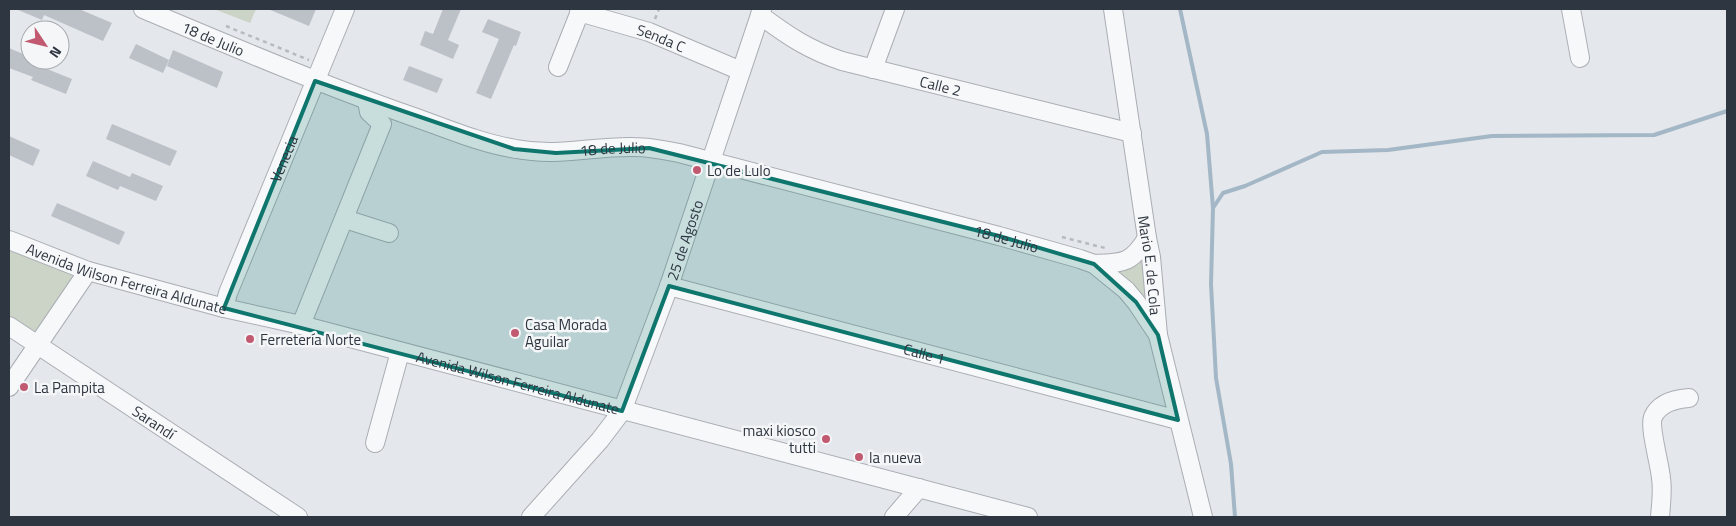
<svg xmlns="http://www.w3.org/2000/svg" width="1736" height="526" font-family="'Titillium Web',sans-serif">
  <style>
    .green { fill: #cbd4c7 }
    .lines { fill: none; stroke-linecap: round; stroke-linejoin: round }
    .stream { stroke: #a4b7c6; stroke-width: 4 }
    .building { fill: #bcc1c7 }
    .minor-casing { stroke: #aaaeb5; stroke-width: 20 }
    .path { stroke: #b7babe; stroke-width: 2.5; stroke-dasharray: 4 4; stroke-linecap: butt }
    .minor { stroke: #f7f8f9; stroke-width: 18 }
    .marked { fill: #0f766e; fill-opacity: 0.2; stroke: #0f766e; stroke-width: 4; stroke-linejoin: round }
    .poi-dot { fill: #c15970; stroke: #f4f6f8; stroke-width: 2 }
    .labels { text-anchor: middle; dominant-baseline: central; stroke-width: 5; stroke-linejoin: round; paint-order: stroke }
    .street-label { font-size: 15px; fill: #2e3641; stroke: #f4f6f8 }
    .poi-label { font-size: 15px; fill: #2e3641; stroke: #f4f6f8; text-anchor: start }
  </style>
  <rect width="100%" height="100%" fill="#e4e7eb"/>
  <g class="green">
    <path d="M214 9H256L250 23Z"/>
    <path d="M9 247 76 275 34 335 9 317Z"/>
    <path d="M1146 256 1154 321 1109 269C1126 268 1133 268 1146 256Z"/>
  </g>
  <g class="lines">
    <g class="stream">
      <path d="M1180 9 1207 134 1213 208"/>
      <path d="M1235 517 1231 464 1216 378 1211 284 1213 208 1223 193 1245 186 1322 152 1388 150 1492 136 1654 135 1727 111"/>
    </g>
  </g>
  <g class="building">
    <path d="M16 9H79L112 23 103 41 44 15 42 20Z"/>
    <path d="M268 9H316L309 26Z"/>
    <path d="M443 9H461L448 40 459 45 453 59 420 45 425 31 433 34Z"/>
    <path d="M488 19 521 32 516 46 514 45 491 99 476 93 499 39 482 32Z"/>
    <path d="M136 44 169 60 163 73 129 58Z"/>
    <path d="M9 48 30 57V60H39L37 65 72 79 66 94 31 80 33 77 9 68Z"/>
    <path d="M173 50 223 72 217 88 167 66Z"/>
    <path d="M409 66 443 79 437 93 403 80Z"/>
    <path d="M112 124 177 151 170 166 106 139Z"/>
    <path d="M9 136 40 150 33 166 9 155Z"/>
    <path d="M93 161 130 177 132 173 163 186 156 201 120 186 118 190 86 176Z"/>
    <path d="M57 203 125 232 119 245 51 216Z"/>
  </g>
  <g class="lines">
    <defs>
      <g id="minor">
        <path id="s1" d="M143 9C231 46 318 83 408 115 443 127 479 143 516 149 559 157 592 146 634 147 649 147 664 150 679 153L999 236 1080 259 1094 264 1126 290 1136 302 1158 335"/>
        <path id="s2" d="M1113 9 1147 238 1151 257 1158 335 1203 517"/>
        <path d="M1571 9 1580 58"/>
        <path id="s3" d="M579 12 649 32 741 71"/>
        <path id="s4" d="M760 15C788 36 809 50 842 61L1132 133"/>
        <path d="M558 67 581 9"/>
        <path d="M873 69 895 9"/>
        <path d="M345 219 389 233"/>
        <path id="s5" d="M9 240 88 271 224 308 301 325 1028 517"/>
        <path d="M1094 264C1123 263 1131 264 1147 238"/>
        <path id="s6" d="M669 286 1178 420"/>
        <path id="s7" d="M224 308 228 293 345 9"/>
        <path d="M301 325 382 124 369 112 367 101"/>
        <path id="s8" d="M9 326 298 517"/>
        <path d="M9 387 88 271"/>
        <path d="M375 443 400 352"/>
        <path id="s9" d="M531 517 600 440 622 411 669 286 762 9"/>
        <path d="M894 517 919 488"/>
        <path d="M1660 517C1661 504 1663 491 1661 478 1660 465 1649 427 1653 417 1659 403 1676 399 1689 398"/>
      </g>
    </defs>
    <use href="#minor" class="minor-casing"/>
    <g class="path">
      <path d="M655 19 659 9"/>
      <path d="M226 26 309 60"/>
      <path d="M1062 237 1105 248"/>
    </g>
    <use href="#minor" class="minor"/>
  </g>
  <path class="marked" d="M315 81 514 149 556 153 649 148 999 236 1094 264 1136 302 1158 335 1178 420 669 286 622 411 224 308Z"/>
  <g class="poi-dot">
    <circle cx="697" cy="170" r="5"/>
    <circle cx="515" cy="333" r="5"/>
    <circle cx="250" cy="339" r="5"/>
    <circle cx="24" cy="387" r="5"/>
    <circle cx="826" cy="439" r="5"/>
    <circle cx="859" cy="457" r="5"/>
  </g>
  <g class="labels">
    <g class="street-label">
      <text stroke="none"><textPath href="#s1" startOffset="76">18 de Julio</textPath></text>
      <text stroke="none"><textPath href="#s3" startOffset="86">Senda C</textPath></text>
      <text stroke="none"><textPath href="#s4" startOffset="196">Calle 2</textPath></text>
      <text stroke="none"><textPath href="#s1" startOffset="496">18 de Julio</textPath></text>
      <text stroke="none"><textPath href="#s7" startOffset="161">Venecia</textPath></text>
      <text stroke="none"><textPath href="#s1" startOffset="901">18 de Julio</textPath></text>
      <text stroke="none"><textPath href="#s9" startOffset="322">25 de Agosto</textPath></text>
      <text stroke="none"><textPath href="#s2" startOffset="259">Mario E. de Cola</textPath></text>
      <text stroke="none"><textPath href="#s5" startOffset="124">Avenida Wilson Ferreira Aldunate</textPath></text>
      <text stroke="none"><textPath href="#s6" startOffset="264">Calle 1</textPath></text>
      <text stroke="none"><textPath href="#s5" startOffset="529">Avenida Wilson Ferreira Aldunate</textPath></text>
      <text stroke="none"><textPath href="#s8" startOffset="174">Sarandí</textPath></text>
    </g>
    <g class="poi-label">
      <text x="707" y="170">Lo de Lulo</text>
      <text x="525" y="324">Casa Morada<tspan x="525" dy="17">Aguilar</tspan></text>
      <text x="260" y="339">Ferretería Norte</text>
      <text x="34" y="387">La Pampita</text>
      <text x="816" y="430" text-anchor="end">maxi kiosco<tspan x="816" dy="17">tutti</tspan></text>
      <text x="869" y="457">la nueva</text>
    </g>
  </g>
  <rect width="1736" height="526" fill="none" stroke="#2e3641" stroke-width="20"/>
  <g transform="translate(45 45) rotate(125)"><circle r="24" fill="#f4f6f8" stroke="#a5a9af"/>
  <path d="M0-4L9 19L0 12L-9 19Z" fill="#c15970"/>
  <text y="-8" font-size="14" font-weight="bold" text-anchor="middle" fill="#2e3641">N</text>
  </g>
</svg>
